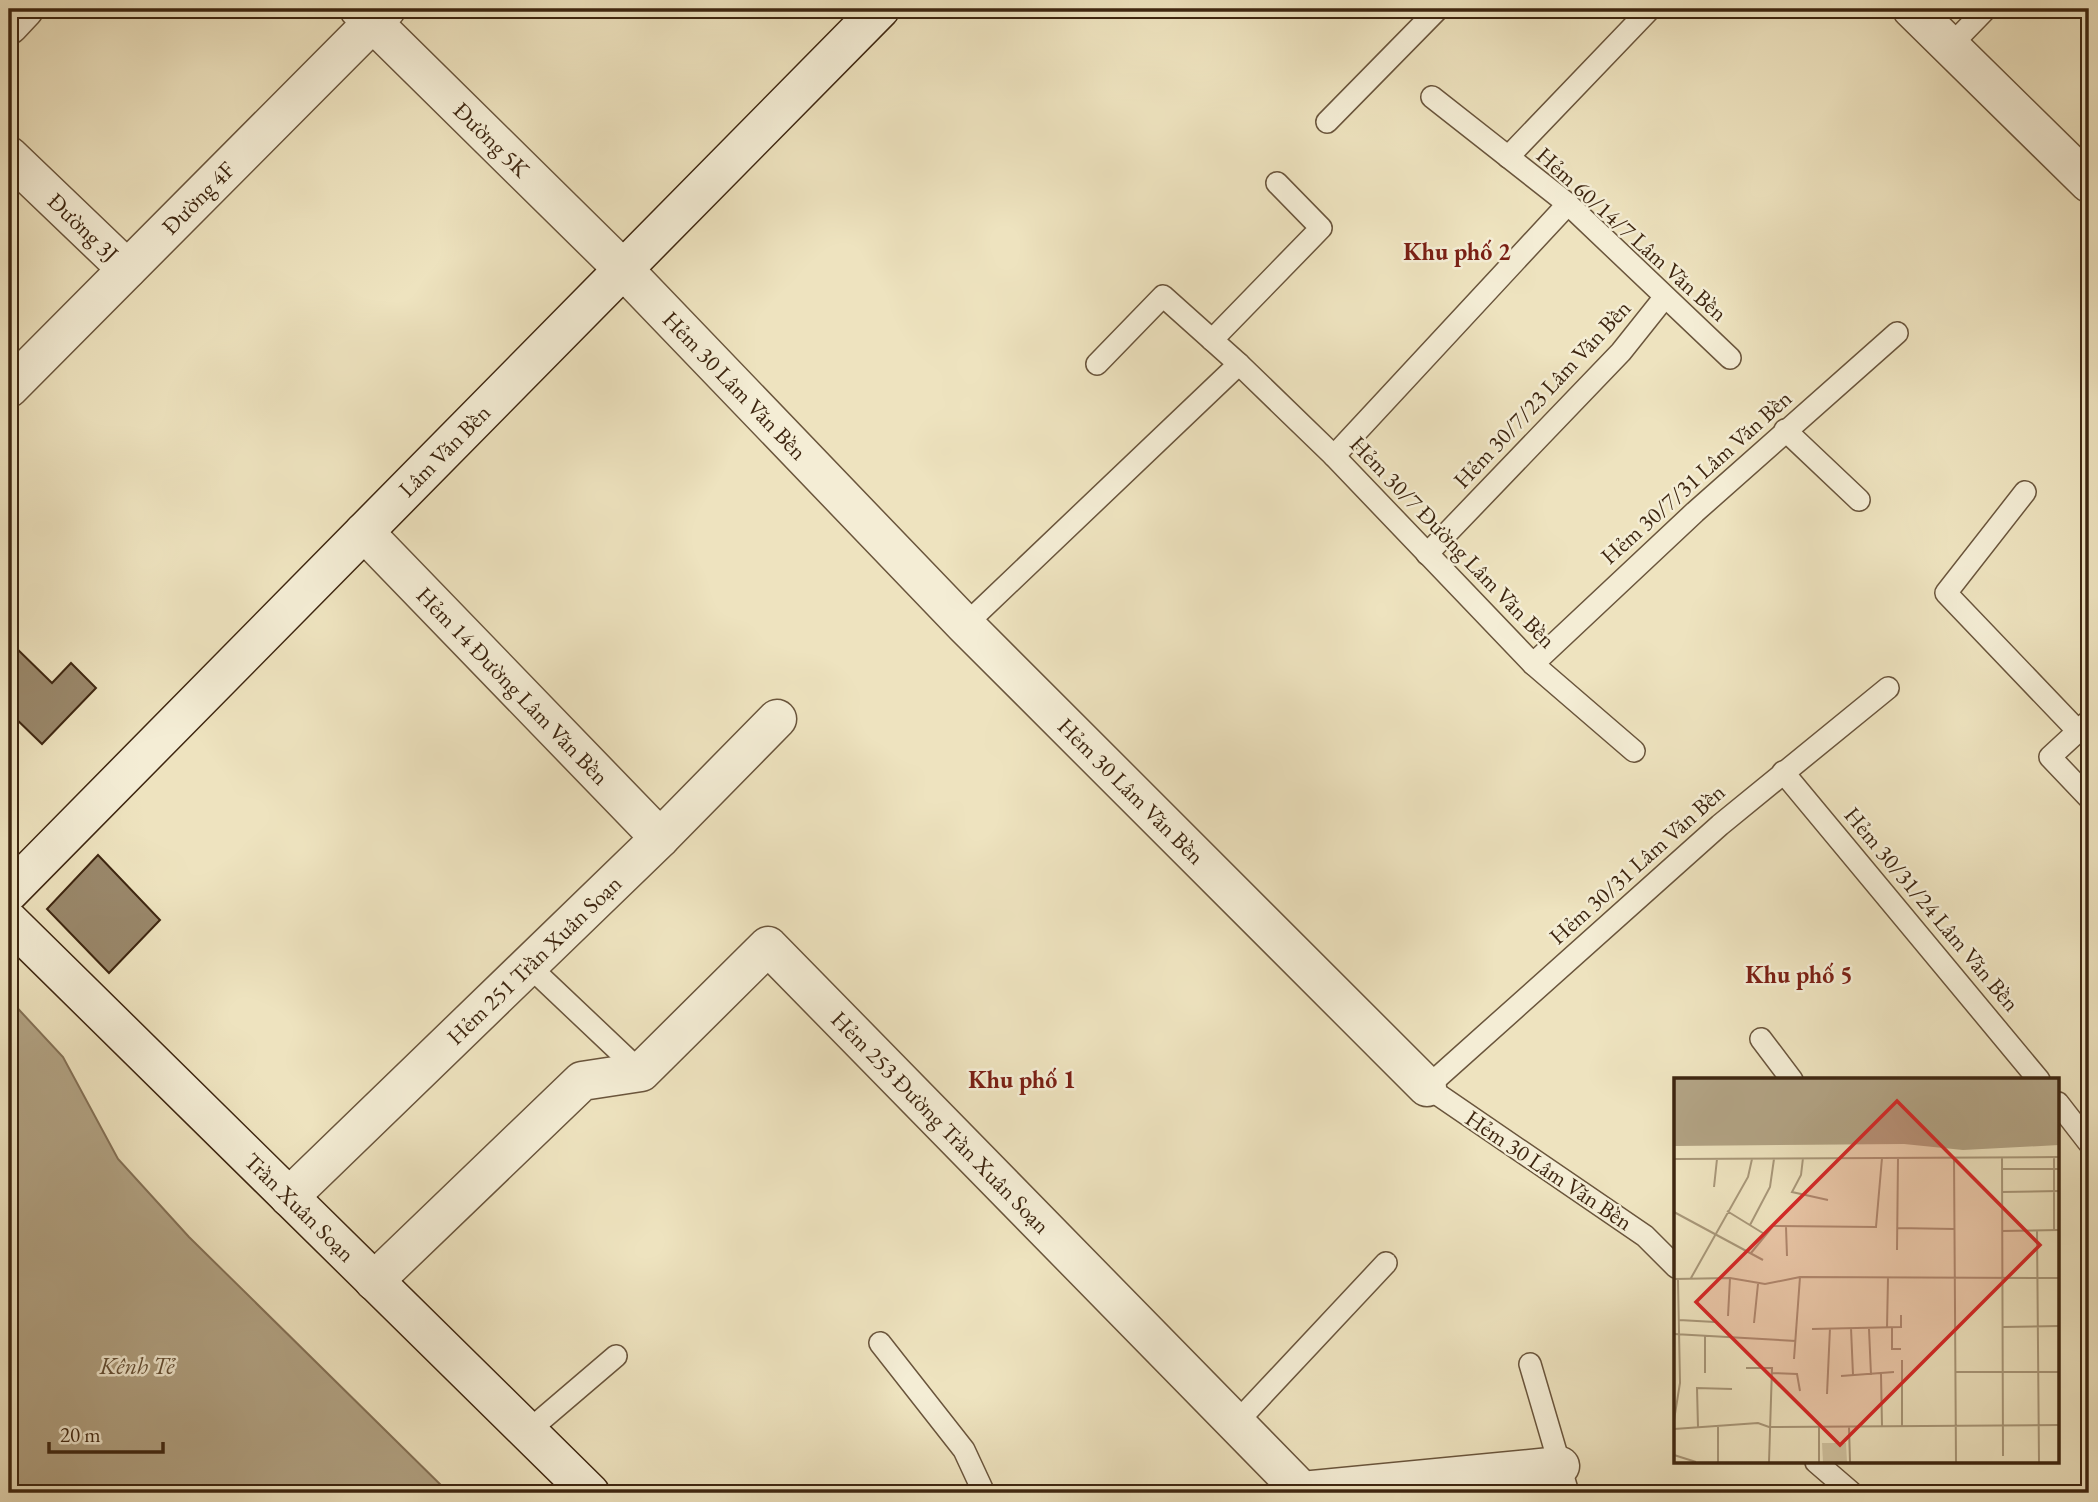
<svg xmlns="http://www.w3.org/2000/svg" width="2098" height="1502" font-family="'EB Garamond',serif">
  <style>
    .water { fill: #b2a384; stroke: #847156; stroke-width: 2 }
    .building { fill: #9a886b; stroke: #3e2610; stroke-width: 2 }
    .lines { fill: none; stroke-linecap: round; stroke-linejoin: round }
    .lane-casing { stroke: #6a553c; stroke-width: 24 }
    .street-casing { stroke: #6a553c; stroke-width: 41 }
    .secondary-casing { stroke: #3e2610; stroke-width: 41 }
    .lane { stroke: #f4edd5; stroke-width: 21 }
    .street { stroke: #f4edd5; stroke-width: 38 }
    .secondary { stroke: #f4edd5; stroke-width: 38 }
    .labels { text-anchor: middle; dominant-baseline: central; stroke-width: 5; stroke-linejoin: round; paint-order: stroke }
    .street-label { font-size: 23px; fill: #3e2610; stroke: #f4edd5 }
    .neighbourhood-label { font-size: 24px; font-weight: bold; fill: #7a1f14; stroke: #f4edd5 }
    .water-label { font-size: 24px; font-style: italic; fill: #614c33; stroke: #f4edd5 }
    .inset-road { fill: none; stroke: #a89779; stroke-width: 2 }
    .view { fill: #d62828; fill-opacity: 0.15; stroke: #d62828; stroke-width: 3.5 }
    .inset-edge { fill: none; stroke: #3e2610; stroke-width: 3.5 }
  </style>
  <rect width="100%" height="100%" fill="#eee3bf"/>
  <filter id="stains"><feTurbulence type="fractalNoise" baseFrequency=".00286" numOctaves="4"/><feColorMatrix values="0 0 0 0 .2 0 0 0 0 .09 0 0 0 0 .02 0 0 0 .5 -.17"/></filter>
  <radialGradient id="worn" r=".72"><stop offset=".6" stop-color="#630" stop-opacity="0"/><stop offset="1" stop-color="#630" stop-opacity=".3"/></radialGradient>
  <path class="water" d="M9 999 63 1057 118 1159 189 1237 449 1493H9Z"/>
  <g class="building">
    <path d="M9 641 52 683 71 663 96 688 42 744 9 712Z"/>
    <path d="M98 855 160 920 109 973 47 909Z"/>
  </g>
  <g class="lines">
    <defs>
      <g id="lane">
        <path d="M1950 46 1986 9"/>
        <path d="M1432 97 1568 204 1730 358"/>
        <path d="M1327 122 1438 9"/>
        <path d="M1508 157 1650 9"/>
        <path d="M1212 340 1321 228 1277 183"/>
        <path d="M1097 364 1163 296 1239 364 1334 456 1533 664 1634 751"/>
        <path d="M1785 430 1859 500"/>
        <path d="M1334 456 1568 204"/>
        <path d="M2025 492 1946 593 2077 730"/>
        <path d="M1427 554 1621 352 1664 298"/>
        <path d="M965 625 1239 364"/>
        <path d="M1533 664 1695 512 1897 333"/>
        <path d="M2089 721 2050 757 2089 798"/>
        <path d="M1783 772 2039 1080"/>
        <path d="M528 965 641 1072"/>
        <path d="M1761 1039 1792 1080"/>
        <path d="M2058 1103 2089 1143"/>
        <path d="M1676 1267 1645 1236 1427 1087 1720 825 1888 688"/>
        <path d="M880 1343 964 1450 984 1493"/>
        <path d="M1530 1364 1568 1493"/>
        <path d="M1236 1423 1386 1263"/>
        <path d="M527 1432 616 1356"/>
        <path d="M1816 1462 1852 1493"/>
      </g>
      <g id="street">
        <path id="s1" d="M359 9 623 269 965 625 1427 1087"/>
        <path d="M1912 9 2089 183"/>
        <path d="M9 25 24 9"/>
        <path id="s2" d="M9 156 127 269"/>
        <path id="s3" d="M9 388 386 9"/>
        <path id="s4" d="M364 532 660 838"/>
        <path id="s5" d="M289 1197 660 838 777 719"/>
        <path id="s6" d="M374 1281 582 1081 641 1072 768 946 1302 1491 1560 1466"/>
      </g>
      <g id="secondary">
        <path id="s7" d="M9 892 880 9"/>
        <path id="s8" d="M9 921 590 1493"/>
      </g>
    </defs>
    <use href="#lane" class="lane-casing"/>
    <use href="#street" class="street-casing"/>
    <use href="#secondary" class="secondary-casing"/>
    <use href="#lane" class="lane"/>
    <use href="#street" class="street"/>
    <use href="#secondary" class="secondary"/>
  </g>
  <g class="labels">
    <g class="street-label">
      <text stroke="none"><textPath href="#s1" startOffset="186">Đường 5K</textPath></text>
      <text stroke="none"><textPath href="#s3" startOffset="268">Đường 4F</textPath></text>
      <text stroke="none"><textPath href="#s2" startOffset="103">Đường 3J</textPath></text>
      <text transform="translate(1632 234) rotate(42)">Hẻm 60/14/7 Lâm Văn Bền</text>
      <text stroke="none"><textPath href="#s1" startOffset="532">Hẻm 30 Lâm Văn Bền</textPath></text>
      <text transform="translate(1542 394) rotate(-47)">Hẻm 30/7/23 Lâm Văn Bền</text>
      <text stroke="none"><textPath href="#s7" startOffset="620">Lâm Văn Bền</textPath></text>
      <text transform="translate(1696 477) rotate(-42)">Hẻm 30/7/31 Lâm Văn Bền</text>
      <text transform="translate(1453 542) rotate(46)">Hẻm 30/7 Đường Lâm Văn Bền</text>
      <text stroke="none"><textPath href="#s4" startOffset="214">Hẻm 14 Đường Lâm Văn Bền</textPath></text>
      <text stroke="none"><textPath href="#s1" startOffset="1099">Hẻm 30 Lâm Văn Bền</textPath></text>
      <text transform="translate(1637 864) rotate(-42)">Hẻm 30/31 Lâm Văn Bền</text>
      <text transform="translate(1932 909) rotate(50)">Hẻm 30/31/24 Lâm Văn Bền</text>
      <text stroke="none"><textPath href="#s5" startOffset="341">Hẻm 251 Trần Xuân Soạn</textPath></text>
      <text stroke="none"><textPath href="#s6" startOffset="774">Hẻm 253 Đường Trần Xuân Soạn</textPath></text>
      <text transform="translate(1549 1170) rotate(34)">Hẻm 30 Lâm Văn Bền</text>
      <text stroke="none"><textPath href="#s8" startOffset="408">Trần Xuân Soạn</textPath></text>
    </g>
    <g class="neighbourhood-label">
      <text x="1457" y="251">Khu phố 2</text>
      <text x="1799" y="974">Khu phố 5</text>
      <text x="1022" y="1079">Khu phố 1</text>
    </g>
    <g class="water-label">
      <text x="137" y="1365">Kênh Tẻ</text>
    </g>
  </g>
  <g transform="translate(1674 1078)">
    <rect width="385" height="385" fill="#eee3bf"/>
    <path d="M148 365H172L173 384H149Z" fill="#d0c3a1"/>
    <path d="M0 1H385V67L289 72 230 66 0 68Z" fill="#b2a384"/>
    <path class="inset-road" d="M280 79 282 384M380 79V152M129 80 127 97 118 114 154 122M328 80 329 378M0 81 385 79M328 91H385M40 109 43 81M328 114 385 113M53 133 92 157M0 134 89 182M76 147 96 109 100 81M112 149 113 178M223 150 281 151M363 152 365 384M328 153 384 152M223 172 224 80M77 175 99 148 202 149 208 80M17 200 74 99 78 81M0 201 56 200 91 206 126 199 385 200M54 238 56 200M5 242 41 244M80 245 84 206M329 249 385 248M177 250 179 297M213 250 214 199M218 250V271H227M138 251 227 249V237M195 251 197 297M0 256 122 263M31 257V295M120 281 126 199M228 282V348M72 290H98L95 384M282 294H385M98 295 123 296 126 313M207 296 208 348M167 298 220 294M153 316 156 250M0 342 6 305 4 201M24 349 23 310 58 311M145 349V384M175 349 176 384M0 351 84 345 95 349 385 347M0 377 22 384M44 384V347"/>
    <path class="view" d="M223 23 366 167 166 367 22 224Z"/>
    <rect width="385" height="385" class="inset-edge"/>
  </g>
  <rect width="2098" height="1502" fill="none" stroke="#eee3bf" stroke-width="35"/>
  <rect x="10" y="10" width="2077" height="1481" fill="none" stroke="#3e2610" stroke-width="3.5"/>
  <rect x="18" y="18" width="2063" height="1467" fill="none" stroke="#3e2610" stroke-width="2"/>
  <path d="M49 1442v10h114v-10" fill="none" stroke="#3e2610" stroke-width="3.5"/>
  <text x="60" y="1442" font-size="21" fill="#3e2610" stroke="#f4edd5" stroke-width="5" paint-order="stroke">20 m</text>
  <rect width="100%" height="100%" filter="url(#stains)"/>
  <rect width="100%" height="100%" fill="url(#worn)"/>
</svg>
